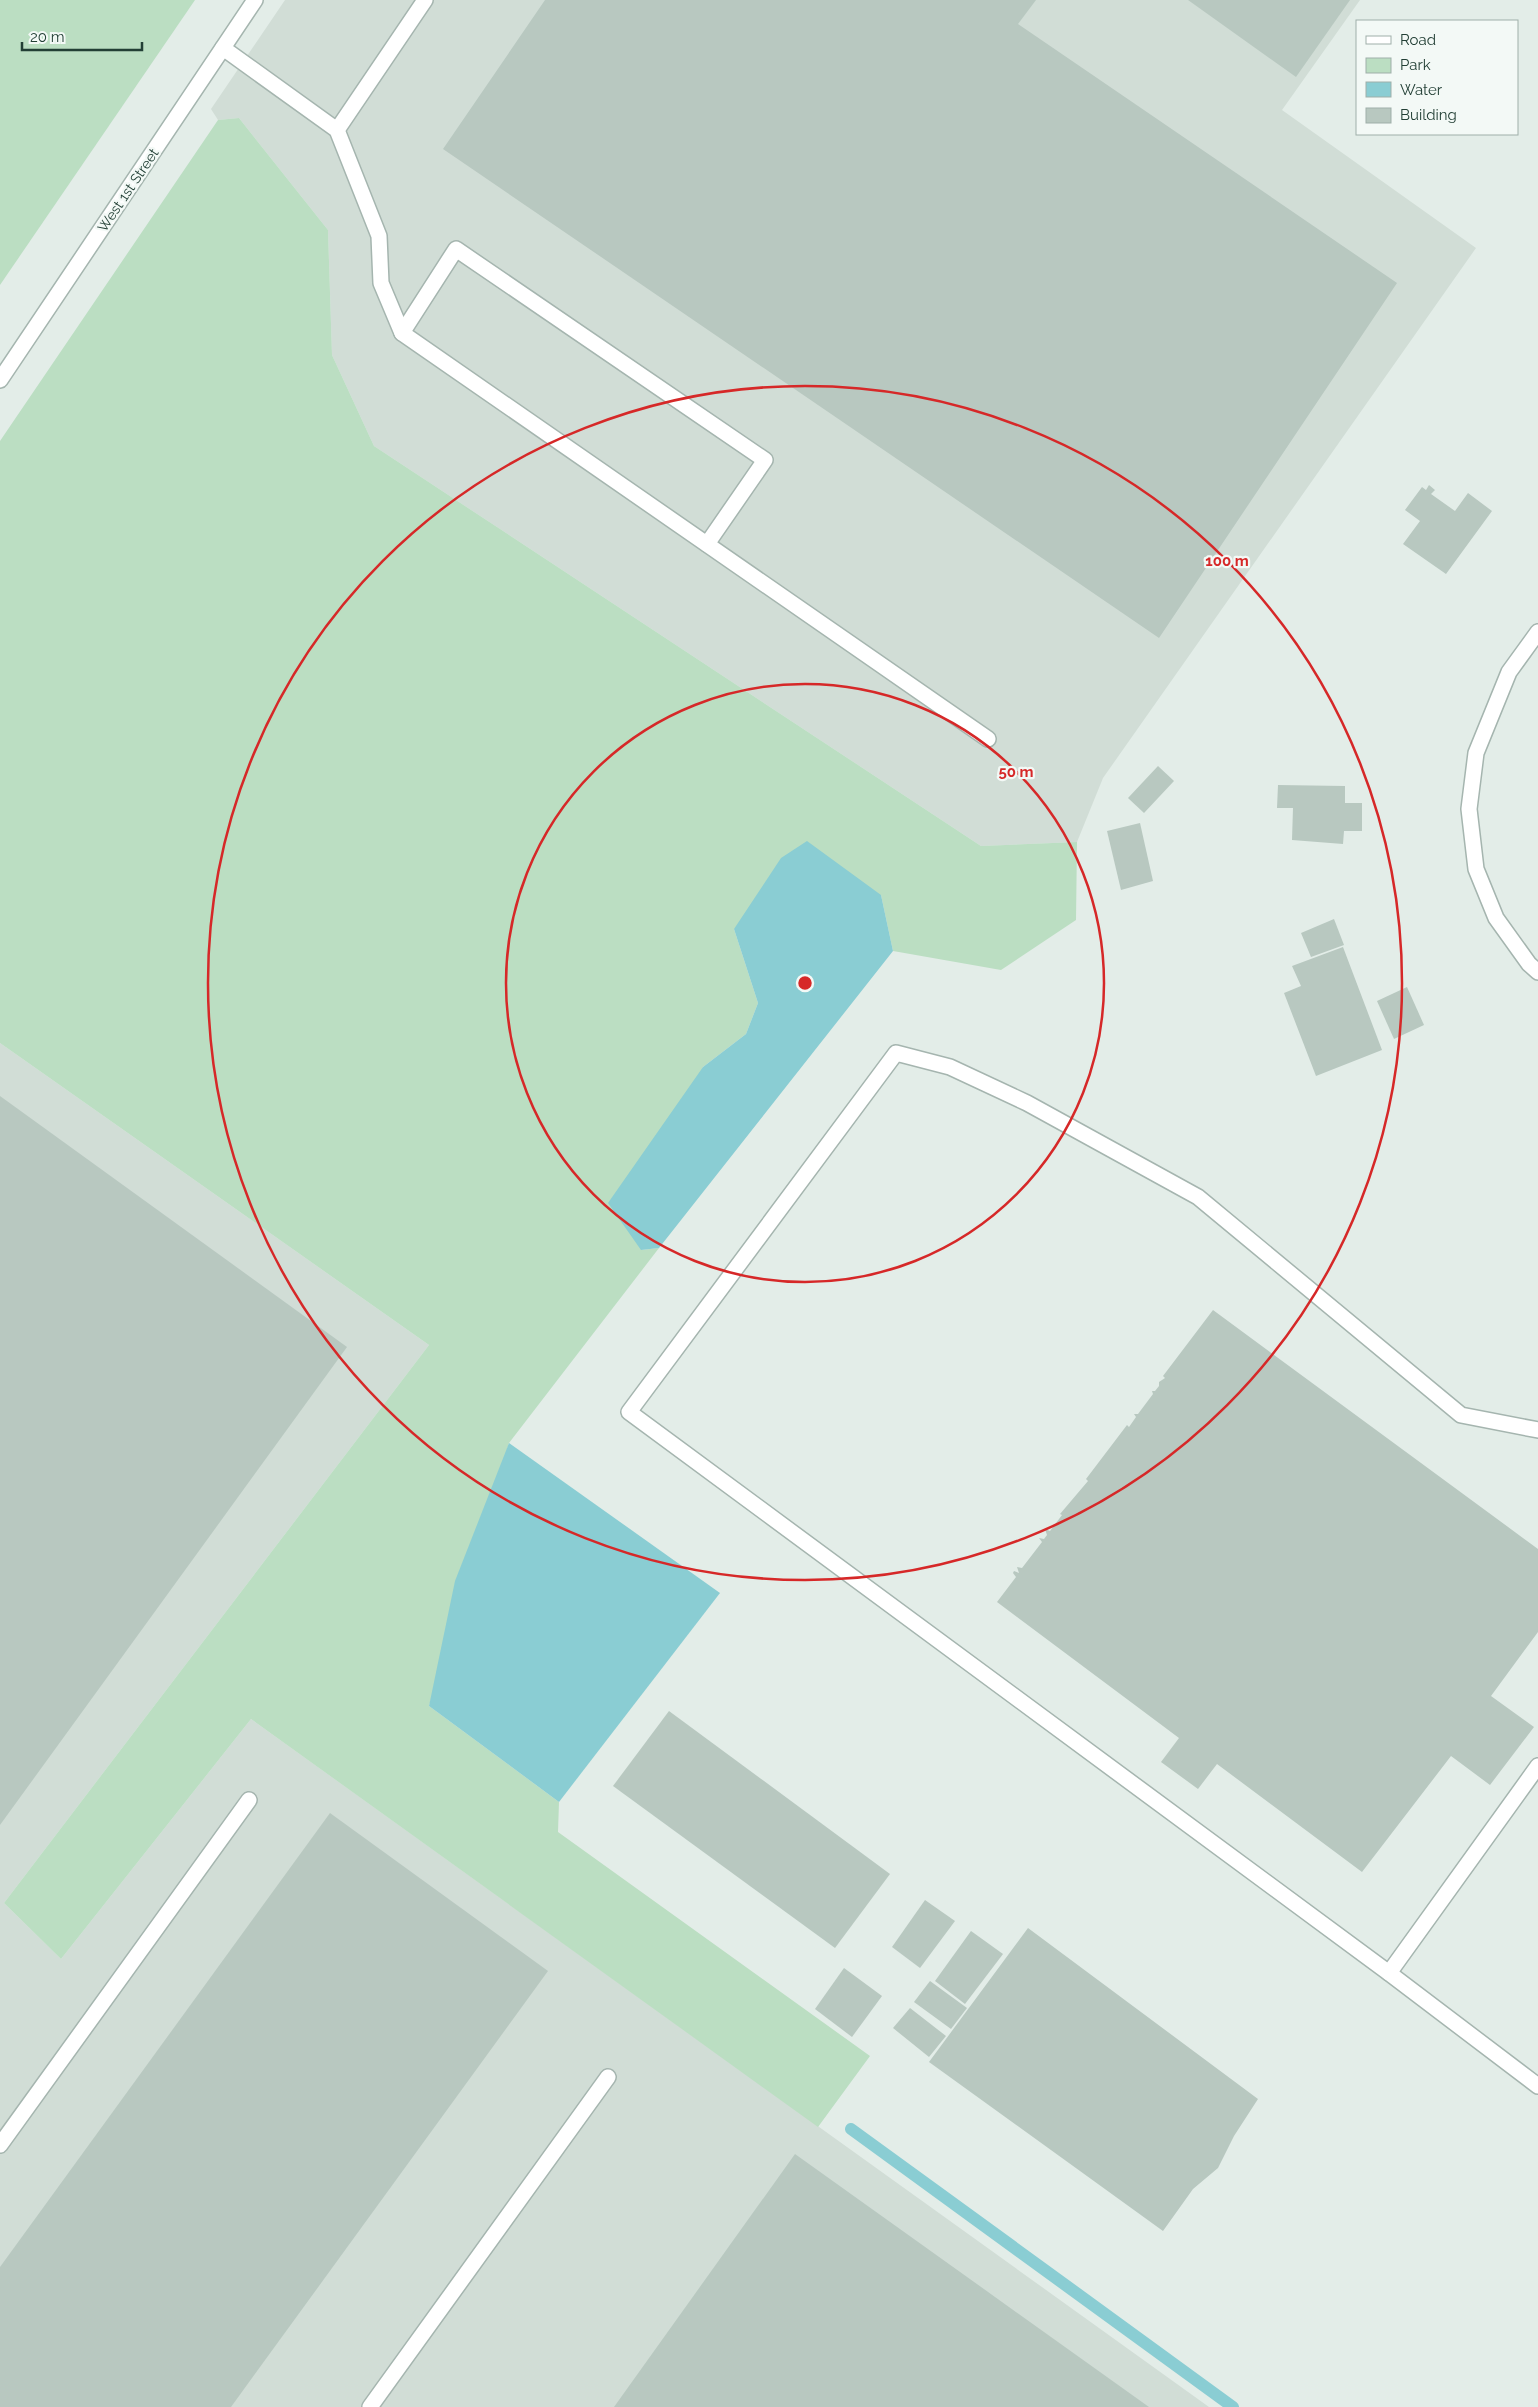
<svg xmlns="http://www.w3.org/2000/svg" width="1538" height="2407" font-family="Raleway,sans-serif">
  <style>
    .built { fill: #d1ddd6 }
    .green { fill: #bbdec2 }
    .water { fill: #8acdd3 }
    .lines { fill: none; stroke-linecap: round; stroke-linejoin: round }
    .stream { stroke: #8acdd3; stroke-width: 12 }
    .building { fill: #b8c8c0 }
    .service-casing { stroke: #a5b5af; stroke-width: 18 }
    .minor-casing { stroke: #a5b5af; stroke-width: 18 }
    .service { stroke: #fff; stroke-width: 15 }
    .minor { stroke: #fff; stroke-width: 15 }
    .ring { fill: none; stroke: #d62828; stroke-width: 2.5 }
    .labels { text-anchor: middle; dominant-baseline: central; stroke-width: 4.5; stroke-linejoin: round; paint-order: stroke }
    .street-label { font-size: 14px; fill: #223f35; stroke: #f3f9f6 }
    .centre { fill: #d62828; stroke: #f3f9f6; stroke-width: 2.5 }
    .ring-label { font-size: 15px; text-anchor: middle; font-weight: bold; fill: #d62828; stroke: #f3f9f6; stroke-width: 4.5; stroke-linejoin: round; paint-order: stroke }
  </style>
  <rect width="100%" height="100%" fill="#e3ede8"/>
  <g class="built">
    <path d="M285 0H1360L1282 110 1476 248 1103 778 1077 842 981 846 374 446 332 355 328 230 239 118 218 120 211 109Z"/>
    <path d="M0 1043 429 1345 4 1903 61 1959 251 1719 1209 2407H0Z"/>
  </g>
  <g class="green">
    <path d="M0 0H195L0 285Z"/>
    <path d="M239 118 328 230 332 355 374 446 981 846 1077 842 1076 920 1001 970 893 951 881 895 734 929 758 1003 746 1034 703 1067 641 1250 659 1248 509 1443 429 1706 559 1802 558 1832 870 2056 818 2127 251 1719 61 1959 4 1903 429 1345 0 1043V441L218 120Z"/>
  </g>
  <g class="water">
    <path d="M807 841 881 895 893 951 659 1248 641 1250 608 1203 703 1067 746 1034 758 1003 734 929 781 858Z"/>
    <path d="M509 1443 720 1593 559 1802 429 1706 455 1581Z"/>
  </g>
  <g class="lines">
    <path class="stream" d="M851 2129 1233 2407"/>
  </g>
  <g class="building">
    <path d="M545 0H1036L1018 24 1397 283 1159 638 443 149Z"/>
    <path d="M1188 0H1350L1296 77Z"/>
    <path d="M1429 485 1435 490 1431 494 1455 511 1468 493 1492 511 1446 574 1403 544 1420 521 1405 510 1422 487 1426 490Z"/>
    <path d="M1158 766 1174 781 1144 813 1128 798Z"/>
    <path d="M1278 785 1345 786V803H1362V831H1344L1343 844 1292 840 1293 808H1277Z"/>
    <path d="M1140 823 1153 881 1121 890 1107 831Z"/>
    <path d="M1334 919 1344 945 1311 957 1301 933Z"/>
    <path d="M1343 947 1382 1050 1316 1076 1284 993 1301 986 1292 966Z"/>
    <path d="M1407 987 1424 1025 1394 1039 1377 1001Z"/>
    <path d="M0 1096 347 1347 0 1825Z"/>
    <path d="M1213 1310 1538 1549V1632L1491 1696 1534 1727 1490 1785 1451 1756 1362 1872 1217 1764 1198 1789 1161 1762 1179 1738 997 1602 1016 1577 1013 1573 1014 1571 1019 1573 1017 1567 1022 1568 1042 1542 1039 1538 1044 1539 1047 1535 1045 1529 1050 1531 1062 1515 1060 1514 1088 1481 1086 1479 1127 1425 1129 1427 1136 1417 1134 1414H1138L1153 1394 1152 1391H1155L1159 1386V1382L1165 1378 1163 1376Z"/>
    <path d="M669 1711 890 1874 835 1948 613 1786Z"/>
    <path d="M330 1813 548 1971 231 2407H0V2267Z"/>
    <path d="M925 1900 955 1921 920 1968 892 1947Z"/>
    <path d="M1028 1928 1258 2099 1234 2136 1218 2168 1193 2189 1163 2231 929 2062Z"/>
    <path d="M971 1931 1003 1954 965 2004 935 1981Z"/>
    <path d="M844 1968 882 1996 852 2037 815 2009Z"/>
    <path d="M930 1981 967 2008 951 2029 914 2002Z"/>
    <path d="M910 2008 946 2036 929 2057 893 2028Z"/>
    <path d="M795 2154 1149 2407H614Z"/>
  </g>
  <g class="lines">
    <defs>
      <g id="service">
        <path d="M223 48 337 130 379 236 381 283 402 333 988 739"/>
        <path d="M337 130 425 0"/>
        <path d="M402 333 456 249 765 460 707 544"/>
        <path d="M1538 1430 1461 1415 1198 1197 1027 1103 950 1067 896 1053 629 1412 1389 1973 1538 2086"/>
        <path d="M1389 1973 1538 1766"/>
        <path d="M0 2145 249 1800"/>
        <path d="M370 2407 608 2077"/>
      </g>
      <g id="minor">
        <path d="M0 380 255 0"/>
        <path d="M1538 632 1509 672 1476 753 1469 809 1476 869 1496 918 1529 964 1538 972"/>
      </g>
    </defs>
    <use href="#service" class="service-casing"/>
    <use href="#minor" class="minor-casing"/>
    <use href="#service" class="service"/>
    <use href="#minor" class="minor"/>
  </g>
  <g class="ring">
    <circle cx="805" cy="983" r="299"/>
    <circle cx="805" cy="983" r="597"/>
  </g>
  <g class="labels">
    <g class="street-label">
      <text transform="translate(128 190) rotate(-56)">West 1st Street</text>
    </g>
  </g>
  <circle cx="805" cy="983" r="8" class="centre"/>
  <g class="ring-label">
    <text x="1227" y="566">100 m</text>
    <text x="1016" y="777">50 m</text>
  </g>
  <rect x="1356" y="20" width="162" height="115" fill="#f3f9f6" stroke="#9fafa9"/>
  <rect x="1366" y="36" width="25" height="8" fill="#ffffff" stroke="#9fafa9"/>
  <text x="1400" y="45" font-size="15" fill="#223f35">Road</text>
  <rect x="1366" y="58" width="25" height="15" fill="#bbdec2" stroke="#9fafa9"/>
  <text x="1400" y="70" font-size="15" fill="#223f35">Park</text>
  <rect x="1366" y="82" width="25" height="15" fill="#8acdd3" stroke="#9fafa9"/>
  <text x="1400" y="95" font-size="15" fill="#223f35">Water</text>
  <rect x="1366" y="108" width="25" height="15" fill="#b8c8c0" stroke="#9fafa9"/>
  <text x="1400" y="120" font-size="15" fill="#223f35">Building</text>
  <path d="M22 42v8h120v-8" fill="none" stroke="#223f35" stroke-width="2.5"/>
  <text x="30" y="42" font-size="15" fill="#223f35" stroke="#f3f9f6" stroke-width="4" paint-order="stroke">20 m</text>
</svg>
